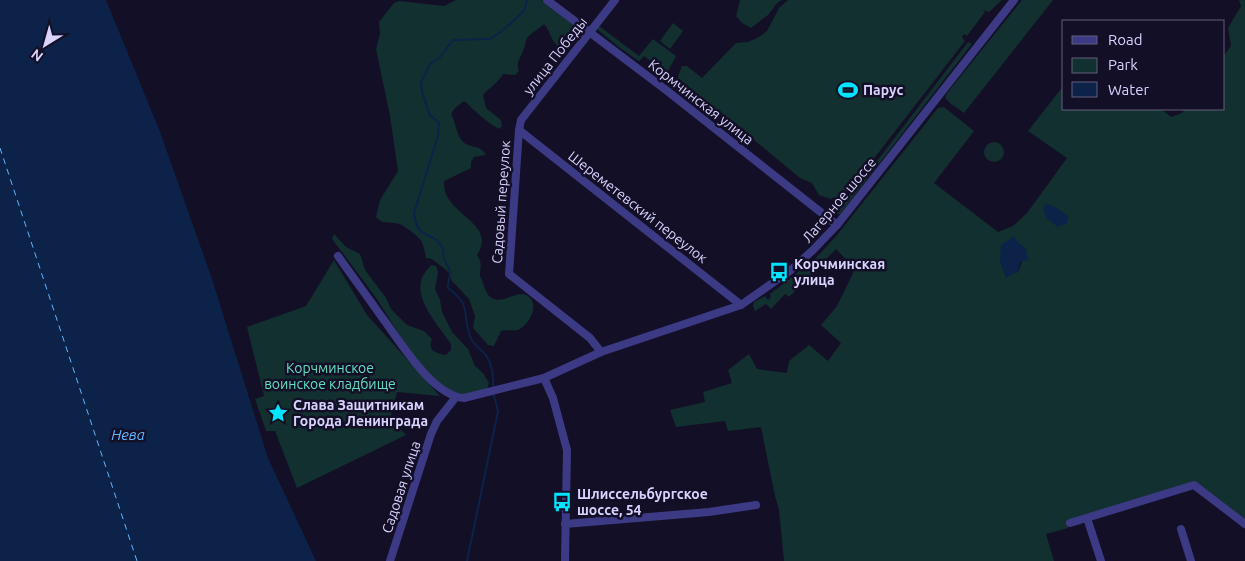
<svg xmlns="http://www.w3.org/2000/svg" width="1245" height="561" font-family="Ubuntu,sans-serif">
  <style>
    .green { fill: #12302f; fill-rule: evenodd }
    .water { fill: #0c2248 }
    .lines { fill: none; stroke-linecap: round; stroke-linejoin: round }
    .stream { stroke: #0c2248; stroke-width: 2 }
    .ferry { stroke: #62b6ff; stroke-width: 1; stroke-dasharray: 6 5; stroke-linecap: butt }
    .minor { stroke: #3d3a85; stroke-width: 8 }
    .labels { text-anchor: middle; dominant-baseline: central; stroke-width: 5; stroke-linejoin: round; paint-order: stroke }
    .street-label { font-size: 14px; fill: #d9d4ff; stroke: #130f26 }
    .poi-label { font-size: 14px; font-weight: bold; fill: #d9d4ff; stroke: #130f26; text-anchor: start }
    .park-label { font-size: 14px; fill: #5fe0c0; stroke: #130f26 }
    .water-label { font-size: 15px; font-style: italic; fill: #62b6ff; stroke: #130f26 }
  </style>
  <rect width="100%" height="100%" fill="#130f26"/>
  <g class="green">
    <path d="M456 0H541L577 27C586 40 571 45 560 48 549 40 552 32 544 24 539 29 532 32 528 37 525 40 526 44 524 48 522 57 515 61 519 71L515 75 503 74C498 83 490 87 483 95L486 108 501 120 502 126 499 129C490 124 481 117 474 110 470 107 469 104 464 101L455 108 451 114C456 122 456 134 462 141 470 149 480 144 486 155L474 157 471 162V168L444 181C441 215 499 222 477 255 483 263 480 268 480 276 484 283 485 296 494 299 505 303 518 289 528 296 540 304 530 323 520 329 515 332 507 329 501 331L494 346 488 345 473 328 475 316 469 299 451 280 450 274 446 270 432 259 426 258C425 253 424 247 422 242 418 236 405 226 399 224 390 221 384 226 376 217L380 200 398 171 390 116 376 49 380 34 379 22 394 3 399 1 444 6Z"/>
    <path d="M740 0H782L777 3 768 15 751 28 742 23 736 16Z"/>
    <path d="M788 0H1002L989 12 983 10 985 12 967 36 964 34 962 37 965 41 848 192 840 195 836 200 834 197 831 199 819 195 812 183 800 178 742 130 678 83V76L682 66H687L702 78 736 43 748 42 759 37 767 31 779 8Z"/>
    <path d="M1022 0H1053L964 113 951 104 945 98 947 93Z"/>
    <path d="M1239 0H1245V520L1195 481 1068 521V528L1046 534 1054 561H784L779 510 775 496 761 427 728 431 725 421 676 427 670 410 705 402 703 392 732 383 728 370 749 354 757 369 787 373 789 361 809 345 828 361 841 343 821 325 837 306 855 269 836 249 789 297 785 294 771 309 766 304 755 311 753 306 754 302 765 296 768 300 771 297 770 294 816 258 837 235 938 108 944 107 974 131 934 183 998 232 1013 226 1027 213 1067 158 1028 131 1064 85V109H1161L1171 117 1182 113 1185 109H1224V55L1231 46 1228 28 1241 6ZM1019 244 1026 249C1023 257 1021 265 1018 272L1013 273 1006 277 1000 261Z"/>
    <path d="M673 23 683 31 670 49 660 41Z"/>
    <path d="M599 26 639 56 653 39 676 56 668 71H663L644 56 639 61 620 48 597 29Z"/>
    <path d="M968 42 971 43V45L840 214H837L843 201 877 161Z"/>
    <circle cx="994" cy="152" r="10"/>
    <path d="M334 234 346 247 360 254 365 270 386 298 391 309 407 325 424 331 432 339C427 351 436 353 446 355L451 350V344C441 329 416 302 421 282 422 275 427 270 431 265L436 266 438 272 435 289 440 300 442 312 452 332 468 349 475 366 483 373 489 383 487 389C476 392 465 398 454 393 421 378 396 327 376 298 362 278 347 259 332 239Z"/>
    <path d="M334 260 367 315 440 396 397 392 390 419 406 435 297 488 275 431H266L255 399 264 396 247 327 306 306Z"/>
  </g>
  <g class="water">
    <path d="M0 0H106L159 129 212 279 268 458 316 561H0Z"/>
    <path d="M1046 204 1054 206 1068 216 1067 223 1058 227 1046 218 1043 208Z"/>
    <path d="M1014 236 1019 244 1026 249 1028 260 1020 262 1018 272 1013 273 1006 278 1000 261 1001 245Z"/>
  </g>
  <g class="lines">
    <g class="stream">
      <path d="M493 387C494 378 492 365 487 357 482 349 473 346 470 336 462 314 472 305 448 288 447 282 450 279 450 273 450 267 446 264 444 259 443 255 444 251 442 247 432 229 418 243 414 213L438 136 439 123 430 115 422 92 421 83 430 64 440 57 453 40 490 39 502 31 524 11 527 0"/>
      <path d="M467 561 498 411 493 392"/>
    </g>
    <path class="ferry" d="M0 148 137 561"/>
    <g class="minor">
      <path d="M547 0 666 90 837 225"/>
      <path d="M519 130 741 305"/>
      <path d="M338 256C352 276 367 296 381 316 400 341 431 395 464 398L544 378 601 352 741 305 791 270 813 250 837 225 1014 0"/>
      <path d="M601 352 590 338 509 274 519 130 521 120 615 0"/>
      <path d="M544 378 553 398 567 450 565 561"/>
      <path d="M1087 518 1101 561"/>
      <path d="M1070 523 1194 485 1245 524"/>
      <path d="M565 524 709 512 756 505"/>
      <path d="M1181 529 1191 561"/>
      <path d="M390 561 431 434 437 421 456 397"/>
    </g>
  </g>
  <defs>
    <symbol id="stadium-bare" viewBox="-9 -9 18 18"><path d="M0-5a6.5 5 0 1 0 0 10a6.5 5 0 1 0 0-10ZM-3.5-1.8h7v3.6h-7Z" fill="#00e5ff" stroke="#130f26" stroke-width="2.5" paint-order="stroke"/></symbol>
    <symbol id="bus-bare" viewBox="-9 -9 18 18"><path d="M-5-6H5V4H4V6H2V4H-2V6H-4V4H-5ZM-3.5-4V0h7V-4ZM-3.5 1.2v1.5H-2V1.2ZM2 1.2v1.5H3.5V1.2Z" fill="#00e5ff" stroke="#130f26" stroke-width="2.5" paint-order="stroke"/></symbol>
    <symbol id="sight-bare" viewBox="-9 -9 18 18"><path d="M0-6L1.8-2.2L6-1.7L2.9 1.2L3.7 5.4L0 3.3L-3.7 5.4L-2.9 1.2L-6-1.7L-1.8-2.2Z" fill="#00e5ff" stroke="#130f26" stroke-width="2.5" paint-order="stroke"/></symbol>
  </defs>
  <g fill-rule="evenodd">
    <use href="#stadium-bare" x="834" y="76" width="28" height="28"/>
    <use href="#bus-bare" x="765" y="258" width="28" height="28"/>
    <use href="#sight-bare" x="264" y="399" width="28" height="28"/>
    <use href="#bus-bare" x="548" y="488" width="28" height="28"/>
  </g>
  <g class="labels">
    <g class="street-label">
      <text transform="translate(555 56) rotate(-52)">улица Победы</text>
      <text transform="translate(701 102) rotate(38)">Кормчинская улица</text>
      <text transform="translate(839 200) rotate(-50)">Лагерное шоссе</text>
      <text transform="translate(501 202) rotate(-86)">Садовый переулок</text>
      <text transform="translate(638 207) rotate(38)">Шереметевский переулок</text>
      <text transform="translate(401 487) rotate(-72)">Садовая улица</text>
    </g>
    <g class="poi-label">
      <text x="863" y="90">Парус</text>
      <text x="794" y="264">Корчминская<tspan x="794" dy="16">улица</tspan></text>
      <text x="293" y="405">Слава Защитникам<tspan x="293" dy="16">Города Ленинграда</tspan></text>
      <text x="577" y="494">Шлиссельбургское<tspan x="577" dy="16">шоссе, 54</tspan></text>
    </g>
    <g class="park-label">
      <text x="330" y="368">Корчминское<tspan x="330" dy="16">воинское кладбище</tspan></text>
    </g>
    <g class="water-label">
      <text x="128" y="434">Нева</text>
    </g>
  </g>
  <rect x="1062" y="20" width="162" height="90" fill="#130f26" stroke="#625e7d"/>
  <rect x="1072" y="36" width="25" height="8" fill="#3d3a85" stroke="#625e7d"/>
  <text x="1108" y="45" font-size="15" fill="#d9d4ff">Road</text>
  <rect x="1072" y="58" width="25" height="15" fill="#12302f" stroke="#625e7d"/>
  <text x="1108" y="70" font-size="15" fill="#d9d4ff">Park</text>
  <rect x="1072" y="82" width="25" height="15" fill="#0c2248" stroke="#625e7d"/>
  <text x="1108" y="95" font-size="15" fill="#d9d4ff">Water</text>
  <g transform="translate(45 45) rotate(217)" stroke="#130f26" stroke-width="4" paint-order="stroke">
  <path d="M0-4L9 19L0 12L-9 19Z" fill="#d9d4ff"/>
  <text y="-8" font-size="14" font-weight="bold" text-anchor="middle" fill="#d9d4ff">N</text>
  </g>
</svg>
